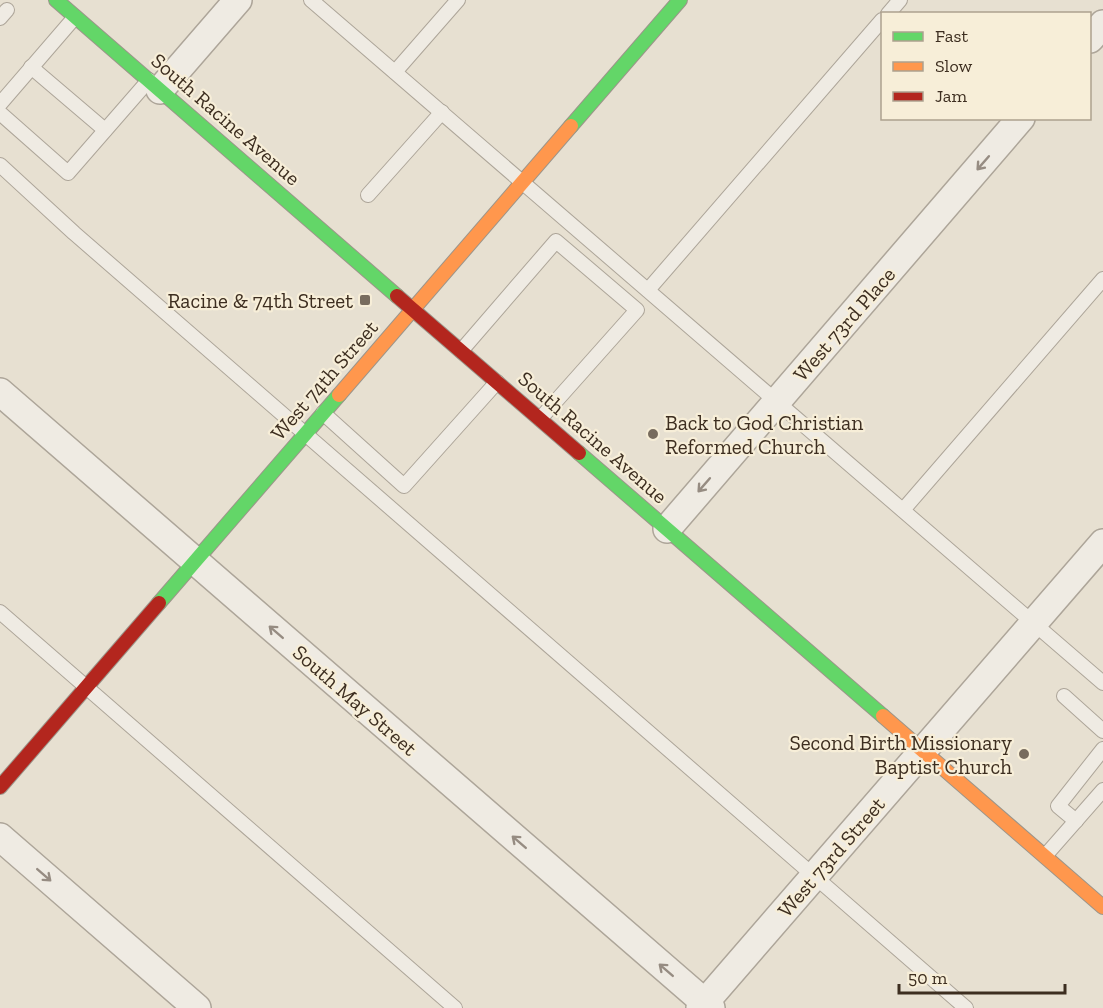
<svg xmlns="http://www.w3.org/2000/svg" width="1103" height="1008" font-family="'Zilla Slab',serif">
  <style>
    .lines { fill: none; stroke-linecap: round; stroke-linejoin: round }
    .lane-casing { stroke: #ada599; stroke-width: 16 }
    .street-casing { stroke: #ada599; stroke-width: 30 }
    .fast-casing { stroke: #9c958a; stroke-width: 16 }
    .slow-casing { stroke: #9c958a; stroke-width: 16 }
    .jam-casing { stroke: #9c958a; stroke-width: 16 }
    .lane { stroke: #efebe3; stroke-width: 14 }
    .street { stroke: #efebe3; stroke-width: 27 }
    .fast { stroke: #63d668; stroke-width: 14 }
    .slow { stroke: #ff974d; stroke-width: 14 }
    .jam { stroke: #b3261e; stroke-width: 14 }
    .oneway { stroke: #968c82 }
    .poi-dot { fill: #786c5e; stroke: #f7eed8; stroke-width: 2 }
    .labels { text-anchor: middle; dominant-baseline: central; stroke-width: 4.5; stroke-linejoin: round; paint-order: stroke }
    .street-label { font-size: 21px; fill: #3d2e20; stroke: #f7eed8 }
    .poi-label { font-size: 21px; fill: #3d2e20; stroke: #f7eed8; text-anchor: end }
  </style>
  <rect width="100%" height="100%" fill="#e7e0d1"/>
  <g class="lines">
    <defs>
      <g id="lane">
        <path d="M311 0 1103 683"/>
        <path d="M888 14 900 0"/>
        <path d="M0 18 7 10"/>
        <path d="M31 67 105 130"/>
        <path d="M395 72 458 0"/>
        <path d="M0 104 75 17"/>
        <path d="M0 113 68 173 149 80"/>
        <path d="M0 165 74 233 966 1008"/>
        <path d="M368 195 442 112"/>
        <path d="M648 290 882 20"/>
        <path d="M461 351 556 241 637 310 540 419"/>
        <path d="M323 413 404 486 497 382"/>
        <path d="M903 510 1103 279"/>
        <path d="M0 612 455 1008"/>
        <path d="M1064 696 1103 731"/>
        <path d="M1076 821 1058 806 1103 749"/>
        <path d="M1045 856 1103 790"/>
      </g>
      <g id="street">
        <path d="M1090 39 1103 24"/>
        <path d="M160 90 238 0"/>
        <path d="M0 392 711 1008"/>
        <path d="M667 529 1021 118"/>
        <path d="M0 837 197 1008"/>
        <path d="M700 1008 1103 543"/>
      </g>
      <g id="fast">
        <path d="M56 0 397 296"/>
        <path d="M571 126 680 0"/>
        <path d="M579 453 883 716"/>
        <path d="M159 603 339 395"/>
      </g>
      <g id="slow">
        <path d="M339 395 571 126"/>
        <path d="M883 716 1103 907"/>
      </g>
      <g id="jam">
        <path d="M397 296 579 453"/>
        <path d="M0 787 159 603"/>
      </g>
    </defs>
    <use href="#lane" class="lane-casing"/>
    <use href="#street" class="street-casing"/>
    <use href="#fast" class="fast-casing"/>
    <use href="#slow" class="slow-casing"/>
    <use href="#jam" class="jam-casing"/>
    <use href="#lane" class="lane"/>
    <use href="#street" class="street"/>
    <use href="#fast" class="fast"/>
    <use href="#slow" class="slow"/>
    <use href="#jam" class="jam"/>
  </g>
  <defs><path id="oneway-shaft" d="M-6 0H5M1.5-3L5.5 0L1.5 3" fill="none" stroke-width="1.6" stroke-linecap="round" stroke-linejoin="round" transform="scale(1.5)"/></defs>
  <g class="oneway">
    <use href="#oneway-shaft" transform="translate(983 163) rotate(131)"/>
    <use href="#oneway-shaft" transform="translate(704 485) rotate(131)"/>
    <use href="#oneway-shaft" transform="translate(276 632) rotate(-139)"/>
    <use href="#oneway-shaft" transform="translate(519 842) rotate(-139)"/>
    <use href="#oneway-shaft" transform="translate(44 875) rotate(41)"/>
    <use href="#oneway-shaft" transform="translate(666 970) rotate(-139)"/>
  </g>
  <g class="poi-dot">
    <rect x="359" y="294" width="12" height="12" rx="3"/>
    <circle cx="653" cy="434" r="6"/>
    <circle cx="1024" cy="754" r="6"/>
  </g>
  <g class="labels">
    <g class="street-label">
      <text transform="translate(226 119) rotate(41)">South Racine Avenue</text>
      <text transform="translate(844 324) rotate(-49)">West 73rd Place</text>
      <text transform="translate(324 380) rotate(-49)">West 74th Street</text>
      <text transform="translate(593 437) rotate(41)">South Racine Avenue</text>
      <text transform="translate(355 700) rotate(41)">South May Street</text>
      <text transform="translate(831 857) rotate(-49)">West 73rd Street</text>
    </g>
    <g class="poi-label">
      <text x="353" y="300">Racine &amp; 74th Street</text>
      <text x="665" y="422" text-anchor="start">Back to God Christian<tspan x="665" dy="24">Reformed Church</tspan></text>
      <text x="1012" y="742">Second Birth Missionary<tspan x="1012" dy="24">Baptist Church</tspan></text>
    </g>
  </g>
  <rect x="881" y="12" width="210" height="108" fill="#f7eed8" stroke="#ada18e" stroke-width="1.5"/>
  <rect x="893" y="32" width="30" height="9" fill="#63d668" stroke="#ada18e" stroke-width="1.5"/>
  <text x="935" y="42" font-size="18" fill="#3d2e20">Fast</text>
  <rect x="893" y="62" width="30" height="9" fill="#ff974d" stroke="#ada18e" stroke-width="1.5"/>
  <text x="935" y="72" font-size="18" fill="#3d2e20">Slow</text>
  <rect x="893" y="92" width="30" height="9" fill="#b3261e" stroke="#ada18e" stroke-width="1.5"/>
  <text x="935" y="102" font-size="18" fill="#3d2e20">Jam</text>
  <path d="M899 984v9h166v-9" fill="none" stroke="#3d2e20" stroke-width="3"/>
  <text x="908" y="984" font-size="18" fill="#3d2e20" stroke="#f7eed8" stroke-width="4.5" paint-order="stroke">50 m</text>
</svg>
